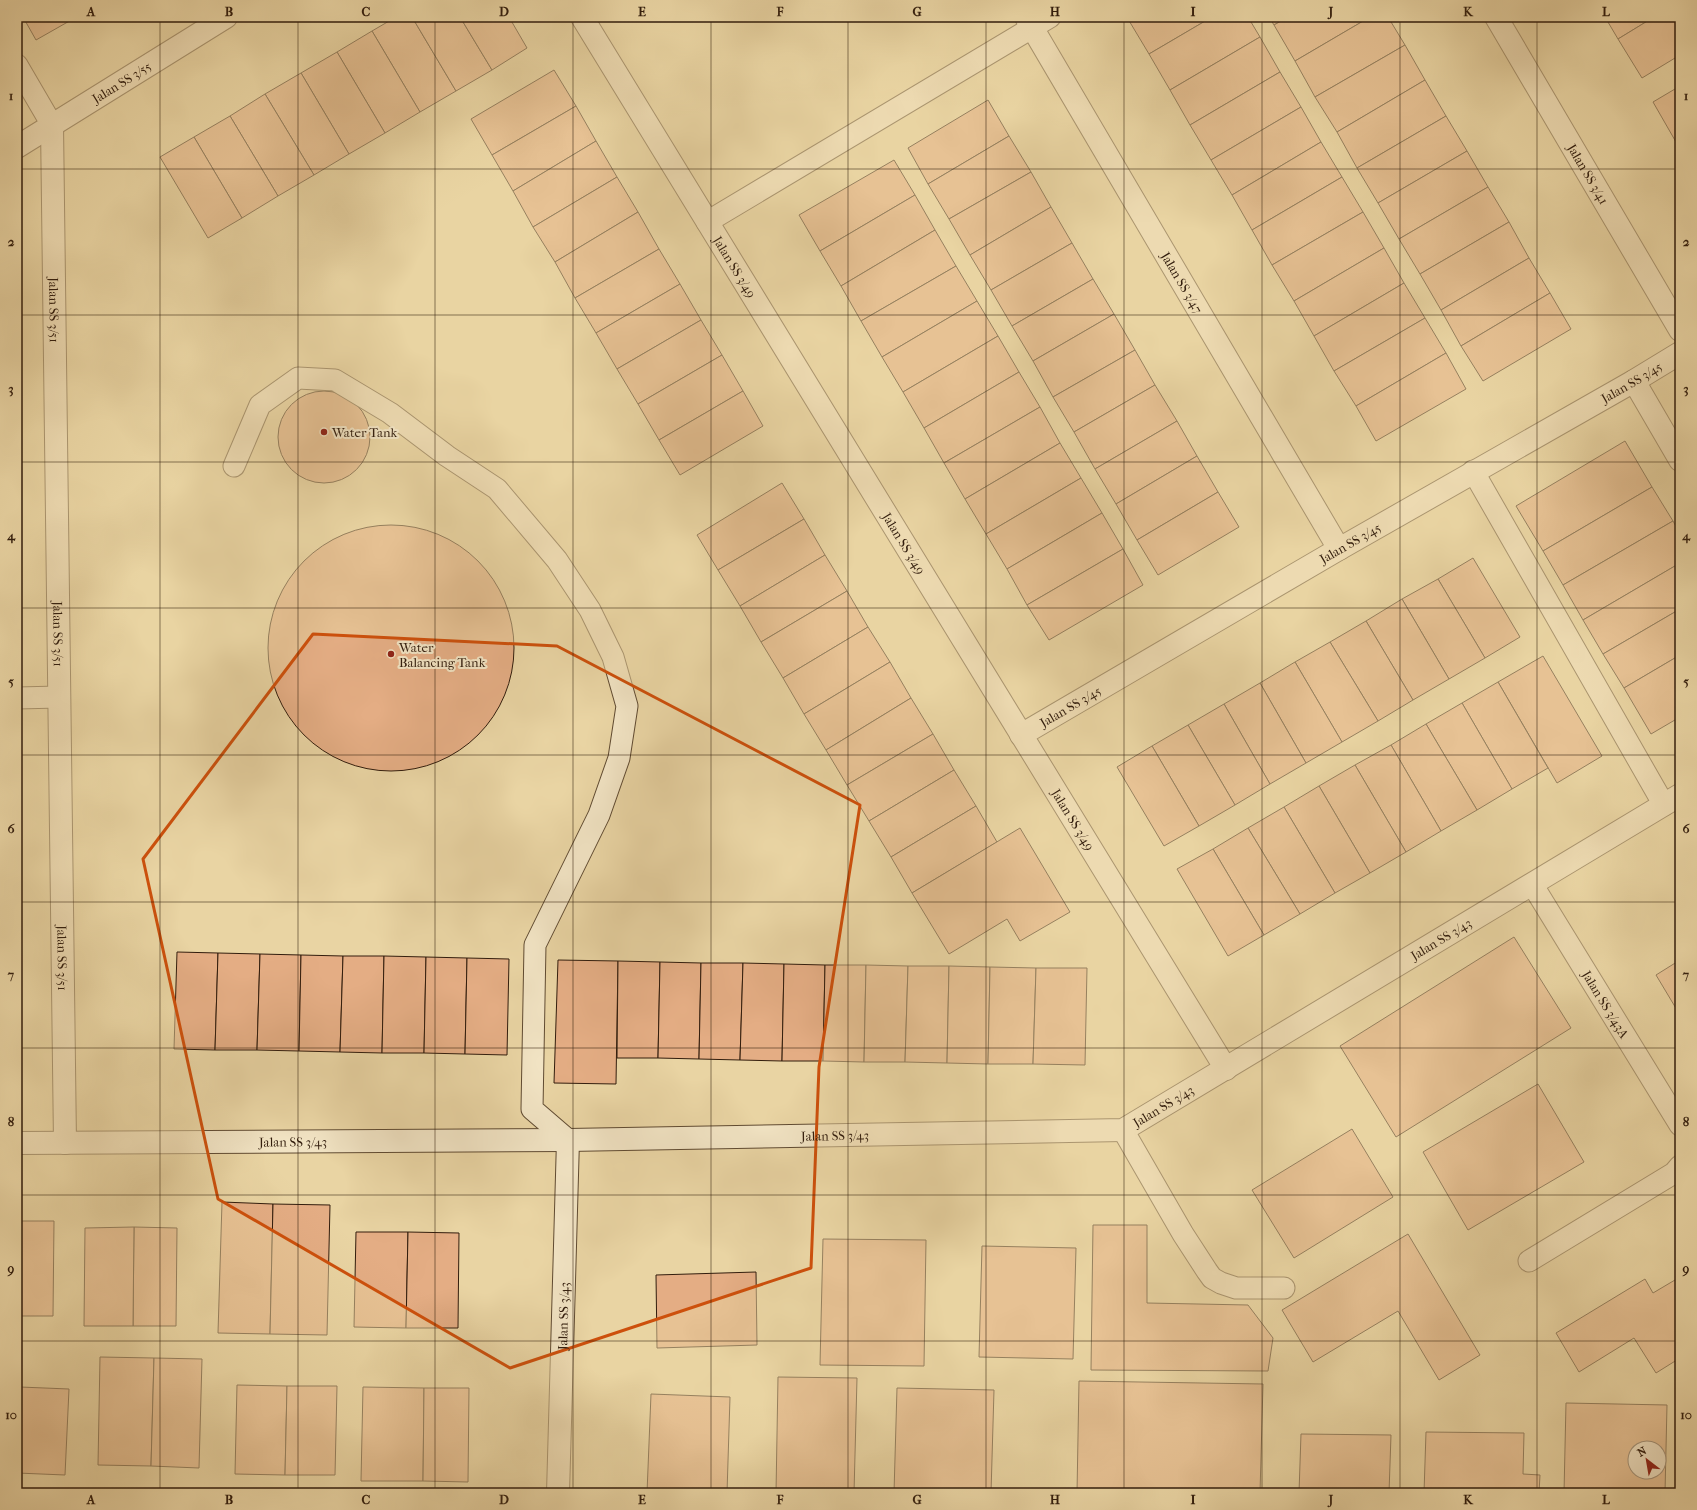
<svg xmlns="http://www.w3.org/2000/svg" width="1697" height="1510" font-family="'IM FELL French Canon',serif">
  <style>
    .building { fill: #e4ad84; stroke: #321d0d; fill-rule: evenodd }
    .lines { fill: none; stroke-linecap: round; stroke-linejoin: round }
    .service-casing { stroke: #604b32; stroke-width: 23 }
    .minor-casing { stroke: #604b32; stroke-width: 24 }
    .service { stroke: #f1e3c3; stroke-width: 21 }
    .minor { stroke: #f1e3c3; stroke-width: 22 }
    .marked { fill: none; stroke: #cd500c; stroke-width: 3; stroke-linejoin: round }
    .grid { fill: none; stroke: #321d0d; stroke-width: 1; stroke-opacity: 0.55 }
    .poi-dot { fill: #8f2418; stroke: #f1e3c3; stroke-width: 1.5 }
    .labels { text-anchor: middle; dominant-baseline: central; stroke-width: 4; stroke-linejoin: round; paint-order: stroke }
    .street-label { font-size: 13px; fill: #321d0d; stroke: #f1e3c3 }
    .poi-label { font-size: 13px; fill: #321d0d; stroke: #f1e3c3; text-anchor: start }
    .neatline { fill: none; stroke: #321d0d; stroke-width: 1.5 }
    .grid-label { font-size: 13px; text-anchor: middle; font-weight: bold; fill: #321d0d }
  </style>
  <rect width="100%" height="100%" fill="#e9d4a3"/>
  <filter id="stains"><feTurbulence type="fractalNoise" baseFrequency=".005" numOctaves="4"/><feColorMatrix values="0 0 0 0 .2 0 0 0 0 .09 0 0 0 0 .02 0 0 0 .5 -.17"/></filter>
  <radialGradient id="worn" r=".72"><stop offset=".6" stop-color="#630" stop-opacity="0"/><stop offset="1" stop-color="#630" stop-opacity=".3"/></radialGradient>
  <g class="building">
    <path d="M23 17H71L73 19 36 40Z"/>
    <path d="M396 17H412L456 91 420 112 372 31Z"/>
    <path d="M412 17H460L492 70 456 91Z"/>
    <path d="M460 17H509L527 48 492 70Z"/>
    <path d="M1132 17H1212L1149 54 1128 19Z"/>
    <path d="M1212 17H1248L1260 37 1170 90 1149 54Z"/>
    <path d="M1269 17H1288L1274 25Z"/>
    <path d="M1288 17H1370L1295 61 1274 25Z"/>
    <path d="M1370 17H1388L1405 45 1315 97 1295 61Z"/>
    <path d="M1605 17H1654L1618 39Z"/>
    <path d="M1654 17H1680V55L1642 78 1618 39Z"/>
    <path d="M372 31 420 112 385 133 337 52Z"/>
    <path d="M1260 37 1280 72 1190 125 1170 90Z"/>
    <path d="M1405 45 1425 80 1337 132 1315 97Z"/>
    <path d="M337 52 385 133 349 154 301 73Z"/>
    <path d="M554 70 576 106 492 155 471 119Z"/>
    <path d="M1280 72 1301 107 1211 160 1190 125Z"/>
    <path d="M301 73 349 154 314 175 265 94Z"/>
    <path d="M1425 80 1446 116 1357 168 1337 132Z"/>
    <path d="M1680 86V149L1653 102Z"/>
    <path d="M265 94 314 175 278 196 230 116Z"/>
    <path d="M988 100 1009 136 928 184 908 148Z"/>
    <path d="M576 106 596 141 513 191 492 155Z"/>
    <path d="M1301 107 1321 142 1232 195 1211 160Z"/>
    <path d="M230 116 278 196 242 218 194 137Z"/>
    <path d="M1446 116 1467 151 1378 203 1357 168Z"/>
    <path d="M1009 136 1031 172 949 219 928 184Z"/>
    <path d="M194 137 242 218 208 238 160 157Z"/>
    <path d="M596 141 617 177 533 227 513 191Z"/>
    <path d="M1321 142 1342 177 1252 230 1232 195Z"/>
    <path d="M1467 151 1488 187 1399 239 1378 203Z"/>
    <path d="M894 160 915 195 820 251 799 215Z"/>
    <path d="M1031 172 1051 207 970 255 949 219Z"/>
    <path d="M617 177 638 212 555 262 533 227Z"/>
    <path d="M1342 177 1363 212 1272 265 1252 230Z"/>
    <path d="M1488 187 1509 222 1420 274 1399 239Z"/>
    <path d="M915 195 935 230 841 286 820 251Z"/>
    <path d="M1051 207 1072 243 991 290 970 255Z"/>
    <path d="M638 212 659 249 575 298 555 262Z"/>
    <path d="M1363 212 1384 248 1294 301 1272 265Z"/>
    <path d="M1509 222 1529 258 1441 310 1420 274Z"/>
    <path d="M935 230 956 266 861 321 841 286Z"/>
    <path d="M1072 243 1093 279 1012 326 991 290Z"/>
    <path d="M1384 248 1404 283 1314 336 1294 301Z"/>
    <path d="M659 249 680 284 596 333 575 298Z"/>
    <path d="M1529 258 1550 293 1461 346 1441 310Z"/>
    <path d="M956 266 977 301 882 357 861 321Z"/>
    <path d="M1093 279 1114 314 1033 361 1012 326Z"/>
    <path d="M1404 283 1425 318 1334 371 1314 336Z"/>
    <path d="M680 284 701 320 617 369 596 333Z"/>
    <path d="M1550 293 1571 329 1483 381 1461 346Z"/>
    <path d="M977 301 998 336 903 392 882 357Z"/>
    <path d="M1114 314 1135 350 1053 397 1033 361Z"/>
    <path d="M1425 318 1446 353 1356 406 1334 371Z"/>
    <path d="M701 320 722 355 638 404 617 369Z"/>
    <path d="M998 336 1019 372 924 428 903 392Z"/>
    <path d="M1135 350 1155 385 1074 432 1053 397Z"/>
    <path d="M1446 353 1466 389 1376 441 1356 406Z"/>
    <path d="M722 355 743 391 659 440 638 404Z"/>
    <path d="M1019 372 1040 407 944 463 924 428Z"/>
    <path d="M1155 385 1177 421 1095 469 1074 432Z"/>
    <circle cx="324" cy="437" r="46"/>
    <path d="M743 391 763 426 680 475 659 440Z"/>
    <path d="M1040 407 1060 443 965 499 944 463Z"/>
    <path d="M1177 421 1197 456 1116 504 1095 469Z"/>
    <path d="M1625 441 1652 487 1543 551 1516 506Z"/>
    <path d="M1060 443 1081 478 986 534 965 499Z"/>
    <path d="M1197 456 1218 492 1137 540 1116 504Z"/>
    <path d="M1081 478 1102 513 1007 569 986 534Z"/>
    <path d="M782 483 804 519 718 570 697 535Z"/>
    <path d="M1652 487 1673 521 1563 585 1543 551Z"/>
    <path d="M1218 492 1239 527 1158 575 1137 540Z"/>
    <path d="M1102 513 1123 549 1027 605 1007 569Z"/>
    <path d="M804 519 825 555 740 606 718 570Z"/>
    <path d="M1673 521 1680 534V563L1583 620 1563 585Z"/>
    <circle cx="391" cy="648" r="123"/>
    <path d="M1123 549 1143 585 1049 640 1027 605Z"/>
    <path d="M825 555 847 591 761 642 740 606Z"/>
    <path d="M1473 558 1520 637 1485 658 1438 579Z"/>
    <path d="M1680 563V609L1603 654 1583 620Z"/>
    <path d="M1438 579 1485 658 1449 679 1402 599Z"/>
    <path d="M847 591 868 627 783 678 761 642Z"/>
    <path d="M1402 599 1449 679 1413 700 1366 621Z"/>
    <path d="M1680 609V655L1624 688 1603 654Z"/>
    <path d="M1366 621 1413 700 1378 721 1330 642Z"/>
    <path d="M868 627 890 662 804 714 783 678Z"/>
    <path d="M1330 642 1378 721 1342 742 1295 662Z"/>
    <path d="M1680 655V717L1651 734 1624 688Z"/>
    <path d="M1543 656 1602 756 1557 783 1498 682Z"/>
    <path d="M890 662 911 698 826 750 804 714Z"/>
    <path d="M1295 662 1342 742 1306 763 1260 683Z"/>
    <path d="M1498 682 1548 768 1512 789 1462 703Z"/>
    <path d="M1260 683 1306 763 1270 784 1224 704Z"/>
    <path d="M911 698 933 734 847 785 826 750Z"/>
    <path d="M1462 703 1512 789 1477 810 1426 724Z"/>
    <path d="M1224 704 1270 784 1235 805 1188 725Z"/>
    <path d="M1426 724 1477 810 1441 831 1391 745Z"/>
    <path d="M1188 725 1235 805 1199 826 1152 746Z"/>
    <path d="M933 734 954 770 869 821 847 785Z"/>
    <path d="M1391 745 1441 831 1406 852 1355 765Z"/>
    <path d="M1152 746 1199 826 1164 846 1117 767Z"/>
    <path d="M1355 765 1406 852 1370 873 1319 786Z"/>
    <path d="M954 770 976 806 891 857 869 821Z"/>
    <path d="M1319 786 1370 873 1335 893 1284 807Z"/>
    <path d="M976 806 997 842 912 893 891 857Z"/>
    <path d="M1284 807 1335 893 1300 914 1248 828Z"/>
    <path d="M1020 828 1070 912 1020 941 1007 919 949 954 912 893Z"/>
    <path d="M1248 828 1300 914 1264 935 1213 849Z"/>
    <path d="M1213 849 1264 935 1228 956 1177 869Z"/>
    <path d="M1514 937 1571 1028 1396 1137 1340 1046Z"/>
    <path d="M177 952 218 953 215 1050 174 1049Z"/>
    <path d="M218 953 260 954 257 1050H215Z"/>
    <path d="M260 954 301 955 299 1051 257 1050Z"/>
    <path d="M301 955 343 956 340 1052 299 1051Z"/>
    <path d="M343 956H384L382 1053 340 1052Z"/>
    <path d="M384 956 426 957 424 1053H382Z"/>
    <path d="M426 957 467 958 465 1054 424 1053Z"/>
    <path d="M467 958 509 959 507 1055 465 1054Z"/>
    <path d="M558 960 618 961 616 1084 554 1083Z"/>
    <path d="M1680 960V1015L1656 975Z"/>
    <path d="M618 961 660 962 658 1058H617Z"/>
    <path d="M660 962 701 963 699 1059 658 1058Z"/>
    <path d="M701 963H743L740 1060 699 1059Z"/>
    <path d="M743 963 784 964 782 1061 740 1060Z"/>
    <path d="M784 964 825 965 823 1061H782Z"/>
    <path d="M825 965H866L864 1062 823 1061Z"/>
    <path d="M866 965 908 966 905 1062H864Z"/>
    <path d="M908 966H949L947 1063 905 1062Z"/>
    <path d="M949 966 990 967 988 1064 947 1063Z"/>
    <path d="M990 967 1036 968 1033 1064H988Z"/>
    <path d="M1036 968H1087L1085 1065 1033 1064Z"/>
    <path d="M1538 1084 1584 1162 1468 1230 1423 1152Z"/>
    <path d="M1352 1129 1393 1197 1294 1258 1252 1190Z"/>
    <path d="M222 1202 273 1204 270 1334 218 1333Z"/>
    <path d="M273 1204 330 1205 327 1335 270 1334Z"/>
    <path d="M17 1221H54L53 1316H17Z"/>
    <path d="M1093 1225H1147V1303L1248 1305 1273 1338 1268 1371 1091 1370Z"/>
    <path d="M134 1227 177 1228 176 1326H133Z"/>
    <path d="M134 1227 133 1326H84L85 1228Z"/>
    <path d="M356 1232H408L406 1328 354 1327Z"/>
    <path d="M408 1232 459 1233 458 1328H406Z"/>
    <path d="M1408 1234 1480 1355 1439 1380 1398 1311 1313 1362 1282 1310Z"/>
    <path d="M823 1239 926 1240 924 1366 820 1365Z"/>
    <path d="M982 1246 1076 1248 1073 1359 979 1357Z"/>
    <path d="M756 1272 757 1345 657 1348 656 1275Z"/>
    <path d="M1680 1277V1358L1656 1373 1634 1338 1579 1372 1556 1333 1645 1279 1653 1293Z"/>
    <path d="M100 1357 154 1358 151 1466 98 1465Z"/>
    <path d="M154 1358 202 1359 199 1468 151 1466Z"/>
    <path d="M778 1377 857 1378 854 1493H776Z"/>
    <path d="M1079 1381 1263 1384 1260 1493H1077Z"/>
    <path d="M237 1385 287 1386 285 1475 235 1474Z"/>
    <path d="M287 1386H337L335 1475H285Z"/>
    <path d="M17 1387H20L17 1445Z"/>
    <path d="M20 1387 69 1389 65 1475 17 1473Z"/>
    <path d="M363 1387 424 1388 423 1481H361Z"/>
    <path d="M424 1388H469L468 1482 423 1481Z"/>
    <path d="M897 1388 994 1390 991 1493H894Z"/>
    <path d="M651 1394 730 1397 727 1493H647Z"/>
    <path d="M1566 1403 1667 1405 1665 1493H1564ZM1635 1448H1659V1472H1635Z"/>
    <path d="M1426 1432 1524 1433 1523 1474 1540 1475 1539 1493H1424Z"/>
    <path d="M1301 1434 1391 1435 1389 1493H1299Z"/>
  </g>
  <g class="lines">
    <defs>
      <g id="service">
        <path d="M17 65 52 125"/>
        <path d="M707 222 1050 17"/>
        <path d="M234 466 260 405 298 378 335 380 390 413 447 456 497 489 557 560 590 610 613 657 627 706 619 758 599 815 535 945 532 1109 568 1140"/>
        <path d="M1473 471 1664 805"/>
        <path d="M17 698 59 697"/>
        <path id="s1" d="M1532 884 1680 1125"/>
        <path d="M1123 1130 1183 1234 1207 1271 1212 1278 1221 1283 1236 1288H1284"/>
        <path d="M1529 1261 1674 1173 1680 1166"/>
      </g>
      <g id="minor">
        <path id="s2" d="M582 17 1226 1069"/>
        <path id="s3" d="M1026 17 1339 549"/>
        <path id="s4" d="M1496 17 1680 330"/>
        <path id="s5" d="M52 125 65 1143"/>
        <path id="s6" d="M17 147 226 17"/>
        <path d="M1634 381 1680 460"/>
        <path id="s7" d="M1021 735 1339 549 1634 381 1680 353"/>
        <path id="s8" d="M17 1143 568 1140 1123 1130 1680 795"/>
        <path id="s9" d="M558 1493 568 1140"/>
      </g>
    </defs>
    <use href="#service" class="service-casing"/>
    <use href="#minor" class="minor-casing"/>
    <use href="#service" class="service"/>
    <use href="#minor" class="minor"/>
  </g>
  <path d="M0 0H1697V1510H0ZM313 634 557 646 860 805 819 1067 811 1268 510 1368 218 1199 143 859Z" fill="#e9d4a3" fill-opacity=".55" fill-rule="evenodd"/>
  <path class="marked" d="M313 634 557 646 860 805 819 1067 811 1268 510 1368 218 1199 143 859Z"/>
  <path class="grid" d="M160 17V1493M298 17V1493M435 17V1493M573 17V1493M711 17V1493M848 17V1493M986 17V1493M1124 17V1493M1262 17V1493M1400 17V1493M1537 17V1493M17 169H1680M17 315H1680M17 462H1680M17 608H1680M17 755H1680M17 902H1680M17 1048H1680M17 1195H1680M17 1341H1680"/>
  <g class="poi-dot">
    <circle cx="324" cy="432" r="4"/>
    <circle cx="391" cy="654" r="4"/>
  </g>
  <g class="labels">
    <g class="street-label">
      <text stroke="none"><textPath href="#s6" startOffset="123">Jalan SS 3/55</textPath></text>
      <text stroke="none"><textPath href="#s4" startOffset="182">Jalan SS 3/41</textPath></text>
      <text stroke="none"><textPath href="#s2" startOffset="293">Jalan SS 3/49</textPath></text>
      <text stroke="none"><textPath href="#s3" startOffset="308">Jalan SS 3/47</textPath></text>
      <text stroke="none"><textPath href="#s5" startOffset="185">Jalan SS 3/51</textPath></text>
      <text stroke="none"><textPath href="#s7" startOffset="705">Jalan SS 3/45</textPath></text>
      <text stroke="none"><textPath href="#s2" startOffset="617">Jalan SS 3/49</textPath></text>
      <text stroke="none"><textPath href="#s7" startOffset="381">Jalan SS 3/45</textPath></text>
      <text stroke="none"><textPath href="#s5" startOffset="509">Jalan SS 3/51</textPath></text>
      <text stroke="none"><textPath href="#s7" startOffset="57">Jalan SS 3/45</textPath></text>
      <text stroke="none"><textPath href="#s2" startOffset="941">Jalan SS 3/49</textPath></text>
      <text stroke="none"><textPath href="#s8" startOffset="1477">Jalan SS 3/43</textPath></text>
      <text stroke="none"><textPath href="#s5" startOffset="833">Jalan SS 3/51</textPath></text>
      <text stroke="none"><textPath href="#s1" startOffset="141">Jalan SS 3/43A</textPath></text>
      <text stroke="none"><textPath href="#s8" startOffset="1153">Jalan SS 3/43</textPath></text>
      <text stroke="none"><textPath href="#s8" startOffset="818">Jalan SS 3/43</textPath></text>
      <text stroke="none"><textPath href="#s8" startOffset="276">Jalan SS 3/43</textPath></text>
      <text stroke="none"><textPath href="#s9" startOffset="177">Jalan SS 3/43</textPath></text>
    </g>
    <g class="poi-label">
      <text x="332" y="432">Water Tank</text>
      <text x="399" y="647">Water<tspan x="399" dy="15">Balancing Tank</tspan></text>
    </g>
  </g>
  <rect width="1697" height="1510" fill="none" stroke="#e9d4a3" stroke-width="44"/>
  <g transform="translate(1647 1460) rotate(329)"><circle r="19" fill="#f1e3c3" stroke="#a5947a"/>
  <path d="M0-3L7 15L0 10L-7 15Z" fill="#8f2418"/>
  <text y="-6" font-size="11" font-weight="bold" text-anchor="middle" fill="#321d0d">N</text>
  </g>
  <rect x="22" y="22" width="1653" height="1466" class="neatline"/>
  <g class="grid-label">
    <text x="91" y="16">A</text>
    <text x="229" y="16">B</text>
    <text x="366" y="16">C</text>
    <text x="504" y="16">D</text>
    <text x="642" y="16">E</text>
    <text x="780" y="16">F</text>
    <text x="917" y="16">G</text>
    <text x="1055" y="16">H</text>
    <text x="1193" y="16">I</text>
    <text x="1331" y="16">J</text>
    <text x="1468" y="16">K</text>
    <text x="1606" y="16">L</text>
    <text x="11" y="100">1</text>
    <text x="1686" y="100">1</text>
    <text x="11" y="246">2</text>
    <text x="1686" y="246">2</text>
    <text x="11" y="393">3</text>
    <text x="1686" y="393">3</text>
    <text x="11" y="540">4</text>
    <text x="1686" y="540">4</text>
    <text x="11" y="686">5</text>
    <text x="1686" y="686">5</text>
    <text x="11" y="833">6</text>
    <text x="1686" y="833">6</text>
    <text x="11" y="979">7</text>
    <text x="1686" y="979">7</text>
    <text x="11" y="1126">8</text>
    <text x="1686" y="1126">8</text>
    <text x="11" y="1273">9</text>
    <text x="1686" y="1273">9</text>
    <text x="11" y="1419">10</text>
    <text x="1686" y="1419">10</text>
    <text x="91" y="1504">A</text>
    <text x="229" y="1504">B</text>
    <text x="366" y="1504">C</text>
    <text x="504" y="1504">D</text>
    <text x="642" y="1504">E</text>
    <text x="780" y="1504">F</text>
    <text x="917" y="1504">G</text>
    <text x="1055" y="1504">H</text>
    <text x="1193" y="1504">I</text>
    <text x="1331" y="1504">J</text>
    <text x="1468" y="1504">K</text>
    <text x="1606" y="1504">L</text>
  </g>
  <rect width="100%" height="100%" filter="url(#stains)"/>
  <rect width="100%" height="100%" fill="url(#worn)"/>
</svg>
